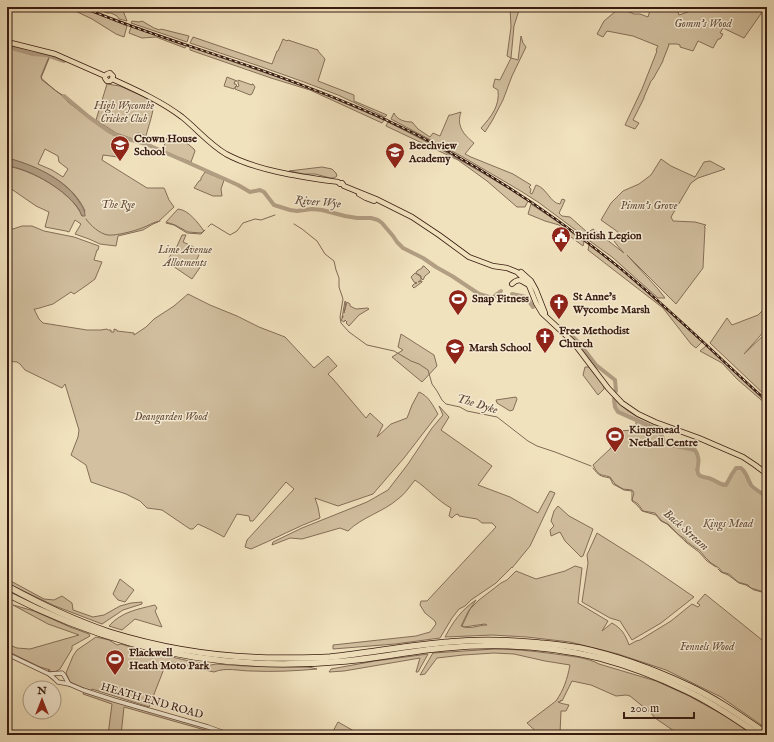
<svg xmlns="http://www.w3.org/2000/svg" width="774" height="742" font-family="'IM FELL English',serif">
  <style>
    .green { fill: #d2c0a0; stroke: #856e58; fill-rule: evenodd }
    .water { fill: #b29e83; stroke: #816a55 }
    .lines { fill: none; stroke-linecap: round; stroke-linejoin: round }
    .stream { stroke: #816a55; stroke-width: 1 }
    .river { stroke: #b29e83; stroke-width: 4 }
    .minor-casing { stroke: #664d3c; stroke-width: 5 }
    .major-casing { stroke: #381b10; stroke-width: 6 }
    .highway-casing { stroke: #381b10; stroke-width: 7 }
    .minor { stroke: #f6ecd5; stroke-width: 3.5 }
    .major { stroke: #f1e2be; stroke-width: 4.5 }
    .highway { stroke: #f1e2be; stroke-width: 5.5 }
    .rail-casing { stroke: #381b10; stroke-width: 2.5 }
    .rail { stroke: #f6ecd5; stroke-width: 1; stroke-dasharray: 3; stroke-linecap: butt }
    .labels { text-anchor: middle; dominant-baseline: central; stroke-width: 3; stroke-linejoin: round; paint-order: stroke }
    .park-label { font-size: 11px; font-style: italic; fill: #664d3b; stroke: #f6ecd5 }
    .poi-label { font-size: 11px; font-weight: bold; fill: #381b10; stroke: #f6ecd5; text-anchor: start }
    .street-label { font-size: 11px; fill: #381b10; stroke: #f6ecd5 }
    .water-label { font-size: 12px; font-style: italic; fill: #634938; stroke: #f6ecd5 }
  </style>
  <rect width="100%" height="100%" fill="#f1e2be"/>
  <filter id="stains"><feTurbulence type="fractalNoise" baseFrequency=".005" numOctaves="4"/><feColorMatrix values="0 0 0 0 .2 0 0 0 0 .09 0 0 0 0 .02 0 0 0 .5 -.17"/></filter>
  <radialGradient id="worn" r=".72"><stop offset=".6" stop-color="#630" stop-opacity="0"/><stop offset="1" stop-color="#630" stop-opacity=".3"/></radialGradient>
  <g class="green">
    <path d="M67 7H81L127 26 124 37 116 34 92 19Z"/>
    <path d="M93 7 122 8 127 21 119 19 117 16 111 13H107Z"/>
    <path d="M510 7H520L514 26 511 58 507 56 511 27Z"/>
    <path d="M651 7H676L679 15 688 12 695 7H763L765 8 744 38 723 28 720 33 723 34 720 39H718L713 48 698 41 693 51 680 47V45L677 44H668L669 45 663 60V61L653 79 651 81 644 97V98L633 120 639 123 635 129 625 125 642 89 657 51 656 50 658 46 633 36 607 31 603 37 597 34 604 21 616 11H627L634 14H640L648 17Z"/>
    <path d="M132 21 139 22 142 21 154 28 160 30 161 29 189 36 187 42 131 23Z"/>
    <path d="M131 27 186 46 185 48 156 37 142 38 129 33Z"/>
    <path d="M521 36 523 43 526 47 512 76 503 100 492 121 485 132 481 128C491 117 500 106 498 90L493 87 495 79 500 80 511 58 518 60Z"/>
    <path d="M193 37 272 64 277 51H278L283 39 287 41 288 40 318 50V51L325 59 318 81 354 95V101L387 115 385 117 338 95 304 82 259 66 190 43Z"/>
    <path d="M7 47 24 52 40 54 49 57 41 76 42 80 64 97 68 102 90 119 113 135 121 138 118 157 103 155 102 160 147 188H164L165 190 169 200 174 207 158 222 153 224 143 230 118 236 116 246 100 244 89 239 75 234 81 224 75 220 69 232 66 231 45 227 49 212 36 206 7 186V166C32 170 72 192 82 216L85 211C72 181 36 166 7 158ZM45 149 58 156 59 162 68 169 63 177 52 170 38 164Z"/>
    <path d="M190 47 312 89 384 120 382 123 310 90 271 78 190 50Z"/>
    <path d="M227 77 237 81H235L234 84H236L237 87 239 86 238 83V80L252 85V84H253L255 87 252 94 250 95 235 89 236 86 234 89 224 86Z"/>
    <path d="M107 84 120 86 153 101C155 110 148 127 146 136L138 133 135 135 133 139 116 133 96 120Z"/>
    <path d="M461 112C456 126 464 135 474 143L465 154 471 157 513 174 531 185 529 187 531 189 530 193 532 194 536 185C547 188 550 203 560 204L562 199 565 200 562 207 559 213 562 216 570 217 587 232 585 237 538 202 519 190 463 157 391 119 394 113C397 120 405 122 412 122L418 129 430 137 433 133 440 136 449 115H451Z"/>
    <path d="M388 122C436 146 483 172 528 201L525 207H517L487 181 458 160 386 126Z"/>
    <path d="M178 136 194 149 195 151 191 162 162 151 167 138Z"/>
    <path d="M661 159 671 166 695 177 704 162 710 161 725 169 698 178 691 183 671 217 673 221 695 222 706 225 704 227H705L703 268 676 304 627 255 658 289 665 298H658L612 257 587 239 590 231 593 229 624 253 617 245 614 241 615 236 618 232 601 220 611 203 623 191 639 184 651 175Z"/>
    <path d="M322 167 332 169 336 173 337 176 334 178H330L315 174H304L289 171Z"/>
    <path d="M205 172 224 180 221 189 222 196H213L194 188 199 181 201 180V178Z"/>
    <path d="M531 204 558 222 584 242 583 246 567 234 559 225 545 221 528 214Z"/>
    <path d="M178 209C189 210 198 223 204 231L201 233 188 232 175 225 166 222Z"/>
    <path d="M22 226H32L44 231 74 237 99 246 98 250H97L94 260 102 262 95 279 87 285 74 294 71 292 53 304 36 309H34L39 319 43 323 87 330H101L107 329 108 330H111V332H114V329L117 330V331L134 333V335L146 327 154 319 174 306 188 294 210 305 237 316 259 327 285 337 314 368 328 356 337 366 328 374 333 379 366 418 370 413 383 425 377 437 391 424 407 418 412 405 419 392C429 396 433 406 438 414L404 458 373 494 338 506 315 498 318 507 320 518C296 527 275 539 251 549L245 547 247 540 294 489 286 482 253 521H250L249 516 237 514 224 537 211 530 198 524 193 529H190L162 510 147 508 140 501 126 494 91 482 86 465 71 455 78 437 79 430 65 384 62 388 25 370 20 364 17 362 7 361V231Z"/>
    <path d="M182 235H186L183 242 194 247 199 255 196 261 202 264 201 266 192 279 167 262 172 252 174 253Z"/>
    <path d="M589 245 628 275 702 342 696 348 691 344 663 308 588 250Z"/>
    <path d="M423 266H424L430 272 425 276 423 280 421 278V280L418 282 422 281V282L414 288 412 286 414 284 417 283 414 282 411 277 415 273 420 276 421 278V276L416 273 417 271 422 268Z"/>
    <path d="M345 301 346 302 344 313 347 302 350 304V306L356 309 368 308 369 309 359 315 349 326 346 323 347 322 345 320 344 322 341 320 343 317V316L342 318Z"/>
    <path d="M767 306V328L744 354 767 332V397L710 343 727 318 732 325 758 315Z"/>
    <path d="M401 334 434 355 437 366 422 382 392 357 403 350 398 347Z"/>
    <path d="M706 346 767 403V405L737 379 722 363 700 351Z"/>
    <path d="M585 367H589L604 386V389L598 395 583 375Z"/>
    <path d="M516 397 517 399 513 410 510 411 497 403 496 400Z"/>
    <path d="M614 399 628 411 638 417 658 425 657 428 617 410 613 402Z"/>
    <path d="M439 406 449 417 441 430 492 466 478 485 510 497 538 513 550 491 555 493 530 546 512 568V567L496 583 471 600 465 606 459 609 452 618 440 638 395 644 333 649V645L416 636 430 632 436 624 435 621 425 613 420 605 421 601H427L496 527 492 523H482L477 519 459 516 458 514 455 515 452 518 449 516 451 508C438 501 428 489 415 480 410 486 405 494 398 499 383 512 362 517 348 531L340 528 302 539 290 538 272 545 273 542 302 528 367 502 388 490 408 464 432 428 443 415Z"/>
    <path d="M636 421 659 431C661 435 661 440 664 443 670 449 687 446 695 452L698 458V462L696 470 698 475 701 477 713 480 723 486C730 484 729 480 733 474 734 472 735 470 737 469L739 468 745 473 753 488 767 497V597L761 591 751 588 748 585 738 582 729 574 722 572 719 568 711 563 705 557 699 550 697 549 686 541 685 539 679 535 668 524 662 521 655 513 643 511 638 504 632 500 634 493 632 490 623 489 615 484 610 477C599 474 599 476 593 465L611 448 613 436H616L618 431 635 430 637 425 636 424Z"/>
    <path d="M558 506 569 516 593 529 583 556 581 557 565 541 560 532 551 536 550 530 554 526 551 521 554 511Z"/>
    <path d="M597 533 643 562 694 597 661 623 632 640 620 621 610 618 582 602 588 563 587 555Z"/>
    <path d="M575 566 582 568 578 603 608 621 602 631 612 623C622 629 625 634 629 645L636 641 640 640 671 621 692 604 698 607 700 605 697 603 705 594 767 644V729L721 697 666 670 618 654 570 642 527 637 492 635 445 637C453 622 461 610 476 600L468 612 461 626C470 630 478 625 487 625L485 624 464 627 462 626 470 609 479 600 501 583 507 580 516 571 536 579 565 571Z"/>
    <path d="M7 579 44 599 54 600 62 596 72 603 73 610 93 617 104 615 120 606 131 603 142 602V604L123 610 102 624 55 606 7 583Z"/>
    <path d="M120 579 134 590 125 602 118 600 113 594Z"/>
    <path d="M13 605 34 611 70 627 89 634 90 636 72 646V649L60 669C56 672 52 673 48 670H50L40 667 7 651V644L17 648 30 649 79 635 48 624Z"/>
    <path d="M155 605 157 608 155 611 162 627 135 619 122 630 109 626C121 612 138 609 155 605Z"/>
    <path d="M96 637 109 640 117 645 121 644 134 648 138 651 150 652 185 660 211 665 216 664 244 666 308 667 317 669C295 671 273 672 251 671 239 671 226 667 214 672L167 661 149 707 92 689 90 691 70 682 66 673 73 656 77 650Z"/>
    <path d="M495 649C518 649 540 652 563 655 576 657 588 658 599 664L656 681 689 696 740 724 754 735H675L674 731 655 718 651 713 630 696 626 695 616 696 591 685 572 681 562 701 561 700 560 702H558C562 704 565 704 569 705L566 711H561L560 733 561 735H559V733C556 735 554 735 550 735 537 735 536 731 527 723L556 701C564 689 567 680 570 665L545 661 514 654 494 653 463 655 437 658 425 674 420 675 433 653Z"/>
    <path d="M428 654 418 672H416L420 658 344 671 329 672 331 669 375 661Z"/>
    <path d="M84 692 212 729 226 735H204L205 730 124 707 121 735H108L112 704 83 694Z"/>
    <path d="M338 722 361 735H331Z"/>
  </g>
  <path class="water" d="M7 158C32 164 63 178 78 200 81 205 85 209 85 216H82C80 211 78 207 74 203 60 187 28 168 7 166Z"/>
  <g class="lines">
    <g class="stream">
      <path d="M50 56 41 78 56 91 64 96"/>
      <path d="M86 219C90 225 100 234 108 235 115 236 135 231 142 228 148 226 153 222 160 221"/>
      <path d="M166 223 174 225 187 233 201 234 205 230"/>
      <path d="M294 224 302 229 317 241 325 254 334 261 336 270 339 278V287L343 299 340 317 341 323 349 332 367 345 394 351 411 361 419 364 428 370 432 384 437 391 442 400 446 404 460 407 467 411 497 417 528 441 537 446 555 452 591 466"/>
      <path d="M208 227 211 224H212L230 235 237 231 243 223 255 219 261 220 275 215"/>
      <path d="M593 468C599 476 600 476 610 478L613 484 624 490 632 491V501L637 505 642 511 656 515 661 521 667 524 687 543 699 552 707 561 716 567"/>
      <path d="M718 569 721 572 728 575 739 583 746 585 754 590 762 592 767 599"/>
    </g>
    <g class="river">
      <path d="M7 46 12 47 15 49 33 54 47 55 64 61"/>
      <path d="M64 96 89 117 110 132 121 137 146 144 207 171 238 185 250 192 260 190 264 192 274 205 290 210 297 211 312 209 322 210 345 216 357 218H371L378 220 382 223 393 236 397 242 403 248 423 258 436 267 452 276 479 294 493 298 497 294 501 291"/>
      <path d="M512 294 526 297 533 307"/>
      <path d="M568 332 579 343 596 365 615 380 616 391"/>
      <path d="M614 399 615 407 618 412 658 430C663 434 662 440 666 444L695 450C703 461 694 470 699 475 702 478 708 477 711 479 717 481 720 485 726 485L732 474 736 468H741C747 473 747 478 751 485 753 488 763 494 767 497"/>
    </g>
    <defs>
      <g id="minor">
        <path d="M7 654 49 674 55 679 58 682 69 684 83 690 114 700 208 727 230 735"/>
        <path d="M50 674 62 673C65 675 66 680 69 684"/>
      </g>
      <g id="major">
        <path d="M7 42 55 54 105 76 107 74 110 73 113 76 112 79"/>
        <path d="M105 76V78L107 81H110L112 79C136 90 161 101 182 117 197 129 209 144 226 154 257 171 303 177 338 182L340 184 342 183 344 186 376 199 412 217 439 235 469 257 493 266 507 268 517 272 528 283 536 303 542 313 573 342 608 388 622 403 638 414 655 422 699 438 743 457 755 465 767 474"/>
        <path d="M359 194 366 198 374 201"/>
        <path d="M521 272 531 281 536 290 545 313"/>
        <path d="M512 284C518 278 521 280 527 284"/>
      </g>
      <g id="highway">
        <path d="M7 586C40 604 73 620 109 632 167 650 229 659 290 658 303 658 317 658 330 657 369 653 409 645 449 642 479 639 510 640 540 643 553 644 567 646 580 648 617 656 655 670 689 686 717 699 742 717 767 734"/>
        <path d="M7 594C94 639 185 664 283 664 304 664 325 663 346 661 379 658 411 651 444 648 495 643 551 646 600 658 630 666 658 677 685 690 711 702 736 719 759 735"/>
      </g>
    </defs>
    <use href="#minor" class="minor-casing"/>
    <use href="#major" class="major-casing"/>
    <use href="#highway" class="highway-casing"/>
    <use href="#minor" class="minor"/>
    <use href="#major" class="major"/>
    <use href="#highway" class="highway"/>
    <defs>
      <path id="rail" d="M82 7C144 33 208 51 272 74 308 87 344 101 380 117 463 155 543 206 615 264 668 307 716 355 767 401"/>
    </defs>
    <use href="#rail" class="rail-casing"/>
    <use href="#rail" class="rail"/>
  </g>
  <defs>
    <symbol id="school-pin" viewBox="-11 -11 22 30"><path d="M0 17L-7.5 6A9.5 9.5 0 1 1 7.5 6Z" fill="#8f2418" stroke="#f6ecd5"/><path d="M0-5L7-2L0 1L-7-2ZM-4 1L0 2.5L4 1V4Q0 6-4 4Z" fill="#fff"/></symbol>
    <symbol id="civic-pin" viewBox="-11 -11 22 30"><path d="M0 17L-7.5 6A9.5 9.5 0 1 1 7.5 6Z" fill="#8f2418" stroke="#f6ecd5"/><path d="M-.6-6.5H3V-4.5H.6V-3L4-1V1h2V6H-6V1h2V-1L-.6-3ZM-1.2 2.5V6h2.4V2.5Z" fill="#fff"/></symbol>
    <symbol id="stadium-pin" viewBox="-11 -11 22 30"><path d="M0 17L-7.5 6A9.5 9.5 0 1 1 7.5 6Z" fill="#8f2418" stroke="#f6ecd5"/><path d="M0-5a6.5 5 0 1 0 0 10a6.5 5 0 1 0 0-10ZM-3.5-1.8h7v3.6h-7Z" fill="#fff"/></symbol>
    <symbol id="church-pin" viewBox="-11 -11 22 30"><path d="M0 17L-7.5 6A9.5 9.5 0 1 1 7.5 6Z" fill="#8f2418" stroke="#f6ecd5"/><path d="M-1.2-6h2.4v3.5h3.3v2.4h-3.3V6h-2.4V-.1h-3.3v-2.4h3.3Z" fill="#fff"/></symbol>
  </defs>
  <g fill-rule="evenodd">
    <use href="#school-pin" x="109" y="134" width="22" height="30"/>
    <use href="#school-pin" x="384" y="141" width="22" height="30"/>
    <use href="#civic-pin" x="550" y="225" width="22" height="30"/>
    <use href="#stadium-pin" x="447" y="288" width="22" height="30"/>
    <use href="#church-pin" x="548" y="292" width="22" height="30"/>
    <use href="#church-pin" x="534" y="326" width="22" height="30"/>
    <use href="#school-pin" x="444" y="337" width="22" height="30"/>
    <use href="#stadium-pin" x="604" y="425" width="22" height="30"/>
    <use href="#stadium-pin" x="104" y="648" width="22" height="30"/>
  </g>
  <g class="labels">
    <g class="park-label">
      <text x="703" y="24">Gomm's Wood</text>
      <text x="124" y="106">High Wycombe<tspan x="124" dy="13">Cricket Club</tspan></text>
      <text x="118" y="205">The Rye</text>
      <text x="649" y="206">Pimm's Grove</text>
      <text x="185" y="250">Lime Avenue<tspan x="185" dy="13">Allotments</tspan></text>
      <text x="171" y="417">Deangarden Wood</text>
      <text x="728" y="524">Kings Mead</text>
      <text x="707" y="647">Fennels Wood</text>
    </g>
    <g class="poi-label">
      <text x="134" y="139">Crown House<tspan x="134" dy="13">School</tspan></text>
      <text x="409" y="146">Beechview<tspan x="409" dy="13">Academy</tspan></text>
      <text x="575" y="236">British Legion</text>
      <text x="573" y="297">St Anne's<tspan x="573" dy="13">Wycombe Marsh</tspan></text>
      <text x="472" y="299">Snap Fitness</text>
      <text x="559" y="331">Free Methodist<tspan x="559" dy="13">Church</tspan></text>
      <text x="469" y="348">Marsh School</text>
      <text x="629" y="430">Kingsmead<tspan x="629" dy="13">Netball Centre</tspan></text>
      <text x="129" y="653">Flackwell<tspan x="129" dy="13">Heath Moto Park</tspan></text>
    </g>
    <g class="street-label">
      <text transform="translate(152 701) rotate(16)">HEATH END ROAD</text>
    </g>
    <g class="water-label">
      <text transform="translate(318 202) rotate(5)">River Wye</text>
      <text transform="translate(477 404) rotate(17)">The Dyke</text>
      <text transform="translate(686 530) rotate(41)">Back Stream</text>
    </g>
  </g>
  <rect width="774" height="742" fill="none" stroke="#f1e2be" stroke-width="24"/>
  <rect x="8" y="8" width="758" height="726" fill="none" stroke="#381b10" stroke-width="2"/>
  <rect x="12" y="12" width="750" height="718" fill="none" stroke="#381b10"/>
  <g transform="translate(42 700)"><circle r="19" fill="#f6ecd5" stroke="#aa9886"/>
  <path d="M0-3L7 15L0 10L-7 15Z" fill="#8f2418"/>
  <text y="-6" font-size="11" font-weight="bold" text-anchor="middle" fill="#381b10">N</text>
  </g>
  <path d="M624 712v6h70v-6" fill="none" stroke="#381b10" stroke-width="2"/>
  <text x="630" y="712" font-size="12" fill="#381b10" stroke="#f6ecd5" stroke-width="3" paint-order="stroke">200 m</text>
  <rect width="100%" height="100%" filter="url(#stains)"/>
  <rect width="100%" height="100%" fill="url(#worn)"/>
</svg>
